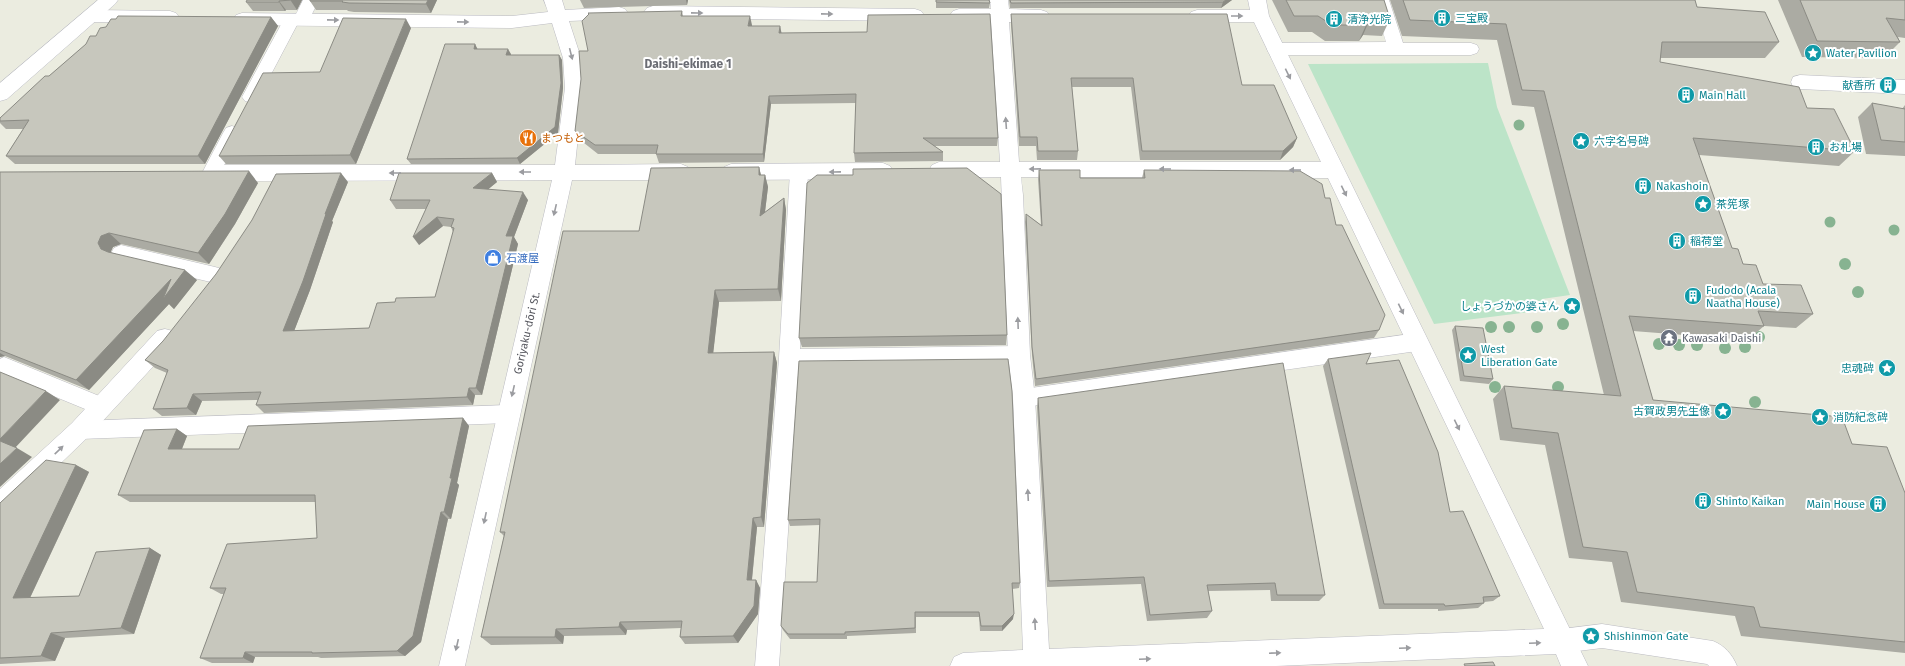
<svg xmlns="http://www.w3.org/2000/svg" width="1905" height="666" font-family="'Fira Sans','Noto Sans JP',sans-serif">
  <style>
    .green { fill: #bce4c8 }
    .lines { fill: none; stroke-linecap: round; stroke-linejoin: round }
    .lane-casing { stroke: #bbbbc2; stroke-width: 1 }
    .street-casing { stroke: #bbbbc2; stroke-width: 1 }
    .secondary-casing { stroke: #bbbcc4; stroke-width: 1 }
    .lane { fill: #fff; fill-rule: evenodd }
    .street { fill: #fff; fill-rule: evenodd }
    .secondary { fill: #fff; fill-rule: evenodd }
    .tree { fill: #87b391 }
    .wall { fill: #ababa3 }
    .shaded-wall { fill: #8b8b84 }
    .building { fill: #c7c7bd; stroke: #8b8b84 }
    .oneway { fill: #9b9ca0 }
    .labels { text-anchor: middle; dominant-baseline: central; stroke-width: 4; stroke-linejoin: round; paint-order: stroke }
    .culture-label { font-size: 11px; fill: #0d838f; stroke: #fff; text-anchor: start }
    .food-label { font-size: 11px; fill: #c56008; stroke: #fff; text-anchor: start }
    .shop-label { font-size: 11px; fill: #366cbe; stroke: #fff; text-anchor: start }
    .street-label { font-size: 11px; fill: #595a61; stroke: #fff }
    .worship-label { font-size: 11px; fill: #5b616d; stroke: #fff; text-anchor: start }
    .neighbourhood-label { font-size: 12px; font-weight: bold; fill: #6a6c73; stroke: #fff }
  </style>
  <rect width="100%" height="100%" fill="#ebece0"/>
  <path class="green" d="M1488 63 1497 107 1570 295 1542 299 1546 310 1434 324 1308 64Z"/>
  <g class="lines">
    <defs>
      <g id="lane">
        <path d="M303 0H319L307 24 297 25 257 101 251 103 245 101 242 97 284 19 286 15 296 14Z"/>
        <path d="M1373 0H1389L1403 43H1471L1477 45 1479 49 1477 53 1471 55H1275L1269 53 1267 49 1269 45 1275 43 1386 42Z"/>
        <path d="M232 126 238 128 241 133 220 173 217 178 211 180 205 178 202 173 223 133 226 128Z"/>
        <path d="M799 165 805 167 808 172 800 349 1019 346 1026 349 1029 355 1026 361 1019 364 799 367 779 666H755L779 358 790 172 793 167Z"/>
        <path d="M121 245 215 267 222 269 225 275 222 281 215 283 121 261 114 258 111 253 114 248Z"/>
        <path d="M1417 333 1424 336 1427 342 1424 348 1417 351 1024 407 1017 404 1014 398 1017 392 1024 389Z"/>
        <path d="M4 357 109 400 112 407 109 414 102 416 0 374V359Z"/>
        <path d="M508 405 515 407 518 414 515 421 508 423 80 439 73 437 69 430 73 423 80 421Z"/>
        <path d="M1602 624 1713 641C1725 646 1732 654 1737 666H1709L1707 664 1602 648 1562 653 1554 649 1550 641 1554 633 1562 629Z"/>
      </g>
      <g id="street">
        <path d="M544 0H562L565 10 619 7 625 9 628 13 625 17 619 19 569 21 581 58 583 88 575 165 681 164 688 167 691 172 688 177 681 180H572L465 666H439L552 180 221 181 214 178 211 173 214 168 221 165H555L565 88 563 58 552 23 512 28 242 25 236 23 233 19 236 15 242 13 512 16 548 12Z"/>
        <path d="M990 0H1008L1009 9 1041 10 1047 12 1050 16 1047 20 1041 22H1009L1019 162H1321L1254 22H1197L1191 20 1188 16 1191 12 1197 10H1250L1248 0H1266L1269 16 1588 666H1561L1556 654 1276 666H950L954 657 963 653 1023 650 1013 398 1008 355 1001 177 939 178 932 175 929 170 932 165 939 162H1000L991 22 959 21 953 19 950 15 953 11 959 9H991ZM1021 177 1328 178 1544 629 1049 649 1035 398 1030 355 1023 195Z"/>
        <path d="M653 6 915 9 921 11 924 15 921 19 915 21 653 18 647 16 644 12 647 8Z"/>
        <path d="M91 10 170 11 176 13 179 17 176 21 170 23 91 22 85 20 82 16 85 12Z"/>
        <path d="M1800 75 1905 80V94L1800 89 1793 87 1791 82 1793 77Z"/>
        <path d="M883 163 890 166 893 171 890 176 883 179 731 180 724 177 721 172 724 167 731 164Z"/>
        <path d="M165 329 173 331 176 338 173 345 88 437 9 513 0 516V489L72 423 157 331Z"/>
      </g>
      <path id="secondary" d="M98 0H118L115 4 7 99 0 101V83Z"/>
    </defs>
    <use href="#lane" class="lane-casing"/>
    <use href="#street" class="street-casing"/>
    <use href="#secondary" class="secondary-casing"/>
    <use href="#lane" class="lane"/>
    <use href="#street" class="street"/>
    <use href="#secondary" class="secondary"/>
  </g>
  <g class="tree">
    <circle cx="1519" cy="125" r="5.5"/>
    <circle cx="1830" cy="222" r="5.5"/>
    <circle cx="1894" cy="230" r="5.5"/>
    <circle cx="1845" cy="264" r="6"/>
    <circle cx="1858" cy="292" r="6"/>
    <circle cx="1563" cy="324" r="6"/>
    <circle cx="1491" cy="327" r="6"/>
    <circle cx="1509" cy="327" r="6"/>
    <circle cx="1537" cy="327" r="6"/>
    <circle cx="1759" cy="337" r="6"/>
    <circle cx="1659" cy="344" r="6"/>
    <circle cx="1679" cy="345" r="6"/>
    <circle cx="1697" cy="345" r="6"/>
    <circle cx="1745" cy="347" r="6"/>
    <circle cx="1725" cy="348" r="6"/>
    <circle cx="1495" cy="387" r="6"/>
    <circle cx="1558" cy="387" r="6"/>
    <circle cx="1755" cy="402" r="6"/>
  </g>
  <g class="wall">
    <path d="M302 0 297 10H286L285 11H253L246 2Z"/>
    <path d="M437 0 431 13 354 12 348 11 347 10H316L310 1Z"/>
    <path d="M580 0H688L687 5 584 8Z"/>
    <path d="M936 0 990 3 989 8H936Z"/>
    <path d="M1009 0H1232L1221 8H1010Z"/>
    <path d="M1272 0H1384L1390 19 1382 36 1363 35 1359 41H1325L1312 32H1288Z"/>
    <path d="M1390 0H1695L1697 7 1779 42 1765 58H1660V62L1807 108 1855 151 1839 166 1699 155 1732 248 1743 264 1763 284 1813 314 1796 328 1764 326 1748 340 1633 331 1653 400 1852 444 1905 493V653L1741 636 1735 616 1621 602 1612 562 1569 558 1545 445 1500 440 1493 399 1504 386 1604 395 1534 107 1512 105 1497 40 1402 36Z"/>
    <path d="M1778 0H1905V38L1898 37 1900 42 1884 58 1802 57Z"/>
    <path d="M682 11 683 16 752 25V26H780L781 33 998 138 997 146H934L943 152V161L855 162 854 153 856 103 771 104 764 162 659 163 656 154H598L579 139 575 131 588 51Z"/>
    <path d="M1011 14 1242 85 1297 138 1293 147 1280 160H1140L1131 87H1072L1078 151 1077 160H1037L1036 146H1019L1011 24Z"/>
    <path d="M271 17 278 26 205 164H15L6 156 23 129H6L0 123V118L96 36Z"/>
    <path d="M411 28 356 164H226L219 156 320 72Z"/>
    <path d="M475 44 477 49 511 54V55H559L562 60 563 88 558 133 520 164H411L407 159Z"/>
    <path d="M1872 103 1902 109 1905 105V156L1866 154 1858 117Z"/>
    <path d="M759 167 761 175H765L768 187 765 212 784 198 786 210 781 301 719 302 713 353 774 352 777 363 764 527H757L752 580H756L760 588 758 614 738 643 685 644 680 637 681 628 627 630 626 635 564 636 563 644 491 645 481 637 504 536 500 532 639 231Z"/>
    <path d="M1039 170 1080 178H1142L1144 170 1325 198 1379 330 1374 338 1035 386 1032 355 1025 222 1026 214 1041 225 1038 179Z"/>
    <path d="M0 172 258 183 235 224 209 264 121 244 113 247 110 252 197 280 174 309 169 304 89 390 5 356 0 357Z"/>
    <path d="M492 173 497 182 488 189 528 200 514 237 518 244 482 395H475L473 405 264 413 256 405 258 400 202 401 196 415 162 416 153 409 167 373 155 368 145 360 348 182 332 221 333 222 310 290 294 331 369 328 395 302 435 297 453 232 451 227 443 226 419 245 426 209H396L390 200Z"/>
    <path d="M853 175 1007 335 1006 345 802 347 799 338Z"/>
    <path d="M1455 326 1493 379 1489 384 1460 381 1452 330Z"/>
    <path d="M1328 359 1366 364 1450 512 1500 596 1493 601 1484 602V603L1478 608 1438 611V609H1379L1323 366Z"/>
    <path d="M799 361 1020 583 1019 588 1012 589 1013 619 1002 631H980L979 617H916V633L847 636V639H790L783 630 781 626 817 582 820 525 790 526 788 520Z"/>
    <path d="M1038 398 1325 595 1319 601H1271L1270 590 1208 591 1212 611 1207 618 1147 621 1141 584 1047 587 1037 407Z"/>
    <path d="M463 418 469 426 457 483 459 485 451 519H448L421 642 405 656 321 658 318 657H255L253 663H212L200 658 224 594H221L210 588 317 538 316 502H130L118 495 177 429 187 436 182 449H239Z"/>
    <path d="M76 465 89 472 30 598 79 596 150 548 161 555 134 634 65 638 55 661 0 664V503Z"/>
  </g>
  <g class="shaded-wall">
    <path d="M291 0H302L297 10 291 1Z"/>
    <path d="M428 0H437L431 13 426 4Z"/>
    <path d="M686 0H688L687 5Z"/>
    <path d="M1226 0H1232L1221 8 1223 2Z"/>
    <path d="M279 1 286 10 285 11 279 2Z"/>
    <path d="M750 16 752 25 750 35 748 26Z"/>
    <path d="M271 17 278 26 205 164 198 156Z"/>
    <path d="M406 19 411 28 356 164 350 155Z"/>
    <path d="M1370 19 1363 35 1359 41 1366 25Z"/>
    <path d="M780 26 782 35 779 33Z"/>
    <path d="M475 44 478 50 474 49Z"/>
    <path d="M508 49 511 54 509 61 506 55Z"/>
    <path d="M559 55 562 60 563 88 558 133 520 164 517 158Z"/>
    <path d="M769 96 771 104 764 162 763 154Z"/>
    <path d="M1297 138 1293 147 1280 160 1283 151Z"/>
    <path d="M759 167 762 180 759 175Z"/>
    <path d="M249 171 258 183 235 224 209 264 198 253Z"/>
    <path d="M341 173 348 182 332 221 333 222 310 290 291 339 283 331 325 214Z"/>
    <path d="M492 173 497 182 479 197 473 188Z"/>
    <path d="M765 175 768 187 763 228 760 216Z"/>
    <path d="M523 192 528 200 514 237 518 244 482 395 476 388 506 236Z"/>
    <path d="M784 198 786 210 781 301 778 289Z"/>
    <path d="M437 217 443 226 419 245 413 237Z"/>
    <path d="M109 233 121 244 113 247 110 254 101 249 98 243 101 236Z"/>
    <path d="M185 270 197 280 174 309 169 304 89 390 76 380 171 279Z"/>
    <path d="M715 290 719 302 712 364 708 353Z"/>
    <path d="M774 352 777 363 764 527 761 517Z"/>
    <path d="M0 353 5 356 0 357Z"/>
    <path d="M469 388 475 395 473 405 467 397Z"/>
    <path d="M46 391 60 400 14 449 0 441V439Z"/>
    <path d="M193 394 202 401 196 415 187 408Z"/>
    <path d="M463 418 469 426 457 483 459 485 451 519 444 512 450 478Z"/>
    <path d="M177 429 187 436 179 456 168 449Z"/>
    <path d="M17 448 32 457 0 487V464Z"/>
    <path d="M76 465 89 472 27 604 13 598Z"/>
    <path d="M441 512 448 519 421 642 405 656 397 651Z"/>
    <path d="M753 518 757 527 751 588 747 580Z"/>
    <path d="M150 548 161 555 134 634 121 628Z"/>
    <path d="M756 580 760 588 758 614 738 643 733 636Z"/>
    <path d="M1014 614 1013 619 1002 631V626Z"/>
    <path d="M620 622 627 630 626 635 619 627Z"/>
    <path d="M556 629 564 636 563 644 555 637Z"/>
    <path d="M51 633 65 638 55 661 41 656Z"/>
    <path d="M245 652 255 657 253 663 243 658Z"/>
  </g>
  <g class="building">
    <path d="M247 0H291L279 1V2H246Z"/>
    <path d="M310 0H428L426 4 349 3 342 2 343 1H310Z"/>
    <path d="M936 0H989L990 3 936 2Z"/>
    <path d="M1010 0H1226L1223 2 1011 3Z"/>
    <path d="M1286 0H1384L1390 19H1370L1366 25H1332L1318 16H1294Z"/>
    <path d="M1403 0H1695L1697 7 1765 12 1779 42H1662L1660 62 1799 87 1807 108 1834 109 1855 151 1693 138 1732 248 1738 249 1743 264 1756 265 1763 284 1801 285 1813 314 1758 311 1764 326 1629 316 1653 400 1842 417 1852 444 1887 447 1905 493V642L1760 627 1754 607 1637 592 1627 552 1583 547 1558 433 1512 428 1504 386 1621 396 1544 91 1522 90 1506 24 1410 20Z"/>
    <path d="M1800 0H1905V20L1886 18 1900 42 1817 41Z"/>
    <path d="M682 11 681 16H750L748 26H780L779 33 867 32 868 15 990 14 998 138H923L943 152 854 153 856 94 769 96 763 154H656L658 145H595L575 131 581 79 579 51H588L582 21 589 14 588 13Z"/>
    <path d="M1011 14H1227L1242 85H1274L1297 138 1283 151H1142L1133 78H1071L1078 151H1038L1037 137H1020Z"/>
    <path d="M118 16 271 17 198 156H6L29 120 0 121V118L45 76H49L86 44 90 36H96L100 28 106 27 111 19H116Z"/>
    <path d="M343 18 406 19 350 155 219 156 263 73 320 72Z"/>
    <path d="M445 44H475L474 49H508L506 55H559L561 83 555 127 517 158 407 159Z"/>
    <path d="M1872 103 1905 109V142L1881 140Z"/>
    <path d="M759 167V175H765L760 216 784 198 778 289 715 290 708 353 774 352 761 517 753 518 747 580H756L754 606 733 636 680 637 682 621 620 622 619 627 556 629 555 637H481L505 532H500L563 231H639L651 168Z"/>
    <path d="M967 168 1001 194 1007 335 799 338 807 183 817 175H853V169Z"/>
    <path d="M1039 170H1080V178H1145L1144 170 1300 171 1322 184 1325 198H1330L1336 225H1342L1385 315 1379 330 1036 379 1032 347 1026 214 1042 226Z"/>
    <path d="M249 171 225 214 198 253 109 233 101 236 98 243 101 249 108 252 185 270 163 299 171 279 76 380 0 350V172Z"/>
    <path d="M341 173 325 214H326L303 281 283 331 369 328 377 303 395 302 396 298 435 297 454 228 451 227 454 219 437 217 413 237 430 200H390L399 173H492L473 188 523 192 506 236H513L476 388H469L467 397 256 405 261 392 193 394 187 408 153 409 168 370 145 360 163 341 216 274 252 220 276 174Z"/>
    <path d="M1455 326 1483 328 1493 379 1464 376Z"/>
    <path d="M1371 353 1366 364 1399 360 1438 452 1450 512 1463 511 1500 596 1483 597 1484 603 1445 606 1444 604H1384L1328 359Z"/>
    <path d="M1008 359 1012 391 1020 583H1012L1014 614 1002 626H981L979 612H915V628L845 632V634H788L781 626 784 582H817L820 519 788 520 799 361Z"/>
    <path d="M1283 363 1325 595H1277L1275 583 1207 585 1212 611 1150 615 1144 577 1049 581 1038 398Z"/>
    <path d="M0 372 46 391 0 439Z"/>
    <path d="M463 418 450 478H452L444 512H441L413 636 397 651 312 653V652H245L243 658H200L226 588H210L227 544 317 538 315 495H118L144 430 177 429 168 449H239L248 426Z"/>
    <path d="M0 441 17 448 0 464Z"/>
    <path d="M46 460 76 465 13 598 79 596 96 552 150 548 121 628 51 633 41 656 0 658V503Z"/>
    <path d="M1493 662 1495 666H1465L1464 664Z"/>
  </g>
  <defs><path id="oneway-solid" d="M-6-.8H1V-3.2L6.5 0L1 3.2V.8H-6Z"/></defs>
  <g class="oneway">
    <use href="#oneway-solid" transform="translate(697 13) rotate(1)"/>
    <use href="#oneway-solid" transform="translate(827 14) rotate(1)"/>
    <use href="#oneway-solid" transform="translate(1237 16)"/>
    <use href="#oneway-solid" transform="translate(333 20) rotate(1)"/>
    <use href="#oneway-solid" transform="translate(463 22) rotate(1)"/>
    <use href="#oneway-solid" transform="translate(571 54) rotate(76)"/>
    <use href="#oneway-solid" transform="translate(1288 74) rotate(64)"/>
    <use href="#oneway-solid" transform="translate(1006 123) rotate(-94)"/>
    <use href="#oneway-solid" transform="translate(1035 169) rotate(179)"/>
    <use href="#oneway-solid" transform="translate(1165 169) rotate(-180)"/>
    <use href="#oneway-solid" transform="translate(1295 170) rotate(-180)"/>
    <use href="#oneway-solid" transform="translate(525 172) rotate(180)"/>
    <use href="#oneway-solid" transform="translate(835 172) rotate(179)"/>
    <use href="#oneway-solid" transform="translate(395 173) rotate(180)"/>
    <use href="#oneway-solid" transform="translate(1344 191) rotate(64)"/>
    <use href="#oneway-solid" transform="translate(555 210) rotate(103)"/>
    <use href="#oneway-solid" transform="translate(1401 309) rotate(64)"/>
    <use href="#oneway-solid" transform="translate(1018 323) rotate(-92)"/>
    <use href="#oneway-solid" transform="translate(513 391) rotate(103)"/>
    <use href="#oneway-solid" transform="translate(1457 425) rotate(64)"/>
    <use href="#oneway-solid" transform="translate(59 450) rotate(-44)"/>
    <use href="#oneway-solid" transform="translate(1028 495) rotate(-93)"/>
    <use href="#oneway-solid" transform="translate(485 518) rotate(102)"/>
    <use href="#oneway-solid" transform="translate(1035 624) rotate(-93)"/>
    <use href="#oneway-solid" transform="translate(1535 643) rotate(-2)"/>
    <use href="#oneway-solid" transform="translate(457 645) rotate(103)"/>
    <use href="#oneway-solid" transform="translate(1405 648) rotate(-2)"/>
    <use href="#oneway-solid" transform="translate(1275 653) rotate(-2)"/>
    <use href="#oneway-solid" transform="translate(1145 659) rotate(-2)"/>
  </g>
  <defs>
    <symbol id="building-disc" viewBox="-11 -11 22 22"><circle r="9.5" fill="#0f9aa8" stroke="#fff"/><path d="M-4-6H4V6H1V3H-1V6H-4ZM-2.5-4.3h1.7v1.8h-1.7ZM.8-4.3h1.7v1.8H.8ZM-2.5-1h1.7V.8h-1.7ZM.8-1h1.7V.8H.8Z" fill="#fff"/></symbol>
    <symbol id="sight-disc" viewBox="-11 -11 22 22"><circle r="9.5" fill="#0f9aa8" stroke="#fff"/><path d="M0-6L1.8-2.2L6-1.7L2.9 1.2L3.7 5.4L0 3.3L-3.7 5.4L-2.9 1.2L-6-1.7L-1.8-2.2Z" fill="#fff"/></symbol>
    <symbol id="restaurant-disc" viewBox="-11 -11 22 22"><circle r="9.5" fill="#e8710a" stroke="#fff"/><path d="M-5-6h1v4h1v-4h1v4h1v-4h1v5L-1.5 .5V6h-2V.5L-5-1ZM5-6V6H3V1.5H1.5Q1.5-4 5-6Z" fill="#fff"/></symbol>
    <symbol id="shop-disc" viewBox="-11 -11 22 22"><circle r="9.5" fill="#3f7fe0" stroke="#fff"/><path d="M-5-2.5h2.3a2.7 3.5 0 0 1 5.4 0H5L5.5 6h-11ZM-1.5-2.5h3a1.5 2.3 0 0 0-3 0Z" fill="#fff"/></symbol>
    <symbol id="temple-disc" viewBox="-11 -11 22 22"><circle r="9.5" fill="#6b7280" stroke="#fff"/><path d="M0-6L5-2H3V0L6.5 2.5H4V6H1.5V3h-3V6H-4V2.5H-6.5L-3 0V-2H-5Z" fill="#fff"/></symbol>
  </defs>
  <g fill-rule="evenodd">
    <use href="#building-disc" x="1432" y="8" width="20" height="20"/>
    <use href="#building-disc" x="1324" y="9" width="20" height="20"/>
    <use href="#sight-disc" x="1803" y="43" width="20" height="20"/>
    <use href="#building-disc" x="1878" y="75" width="20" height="20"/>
    <use href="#building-disc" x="1676" y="85" width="20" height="20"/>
    <use href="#restaurant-disc" x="518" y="128" width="20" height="20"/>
    <use href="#sight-disc" x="1571" y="131" width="20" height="20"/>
    <use href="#building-disc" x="1806" y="137" width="20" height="20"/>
    <use href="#building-disc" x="1633" y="176" width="20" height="20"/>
    <use href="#sight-disc" x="1693" y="194" width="20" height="20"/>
    <use href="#building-disc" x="1667" y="231" width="20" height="20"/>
    <use href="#shop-disc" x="483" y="248" width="20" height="20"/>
    <use href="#building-disc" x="1683" y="286" width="20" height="20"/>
    <use href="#sight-disc" x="1562" y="296" width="20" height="20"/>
    <use href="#temple-disc" x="1659" y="328" width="20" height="20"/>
    <use href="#sight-disc" x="1458" y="345" width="20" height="20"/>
    <use href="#sight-disc" x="1877" y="358" width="20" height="20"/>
    <use href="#sight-disc" x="1713" y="401" width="20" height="20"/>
    <use href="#sight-disc" x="1810" y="407" width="20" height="20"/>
    <use href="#building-disc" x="1693" y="491" width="20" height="20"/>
    <use href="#building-disc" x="1868" y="494" width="20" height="20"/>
    <use href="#sight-disc" x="1581" y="626" width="20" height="20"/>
  </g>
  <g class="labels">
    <g class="culture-label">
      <text x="1455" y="18">三宝殿</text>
      <text x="1347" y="19">清浄光院</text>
      <text x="1826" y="53">Water Pavilion</text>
      <text x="1875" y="85" text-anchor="end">献香所</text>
      <text x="1699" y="95">Main Hall</text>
      <text x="1594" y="141">六字名号碑</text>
      <text x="1829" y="147">お札場</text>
      <text x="1656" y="186">Nakashoin</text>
      <text x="1716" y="204">茶筅塚</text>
      <text x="1690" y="241">稲荷堂</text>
      <text x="1706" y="290">Fudodo (Acala<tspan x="1706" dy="13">Naatha House)</tspan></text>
      <text x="1559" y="306" text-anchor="end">しょうづかの婆さん</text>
      <text x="1481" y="349">West<tspan x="1481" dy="13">Liberation Gate</tspan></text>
      <text x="1874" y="368" text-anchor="end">忠魂碑</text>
      <text x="1710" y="411" text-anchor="end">古賀政男先生像</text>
      <text x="1833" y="417">消防紀念碑</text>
      <text x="1716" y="501">Shinto Kaikan</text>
      <text x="1865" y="504" text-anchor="end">Main House</text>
      <text x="1604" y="636">Shishinmon Gate</text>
    </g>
    <g class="food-label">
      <text x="541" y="138">まつもと</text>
    </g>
    <g class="shop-label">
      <text x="506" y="258">石渡屋</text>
    </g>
    <g class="street-label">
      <text transform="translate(527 333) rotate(-77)">Goriyaku-dōri St.</text>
    </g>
    <g class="worship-label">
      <text x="1682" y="338">Kawasaki Daishi</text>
    </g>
    <g class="neighbourhood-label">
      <text x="688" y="64">Daishi-ekimae 1</text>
    </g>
  </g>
</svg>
